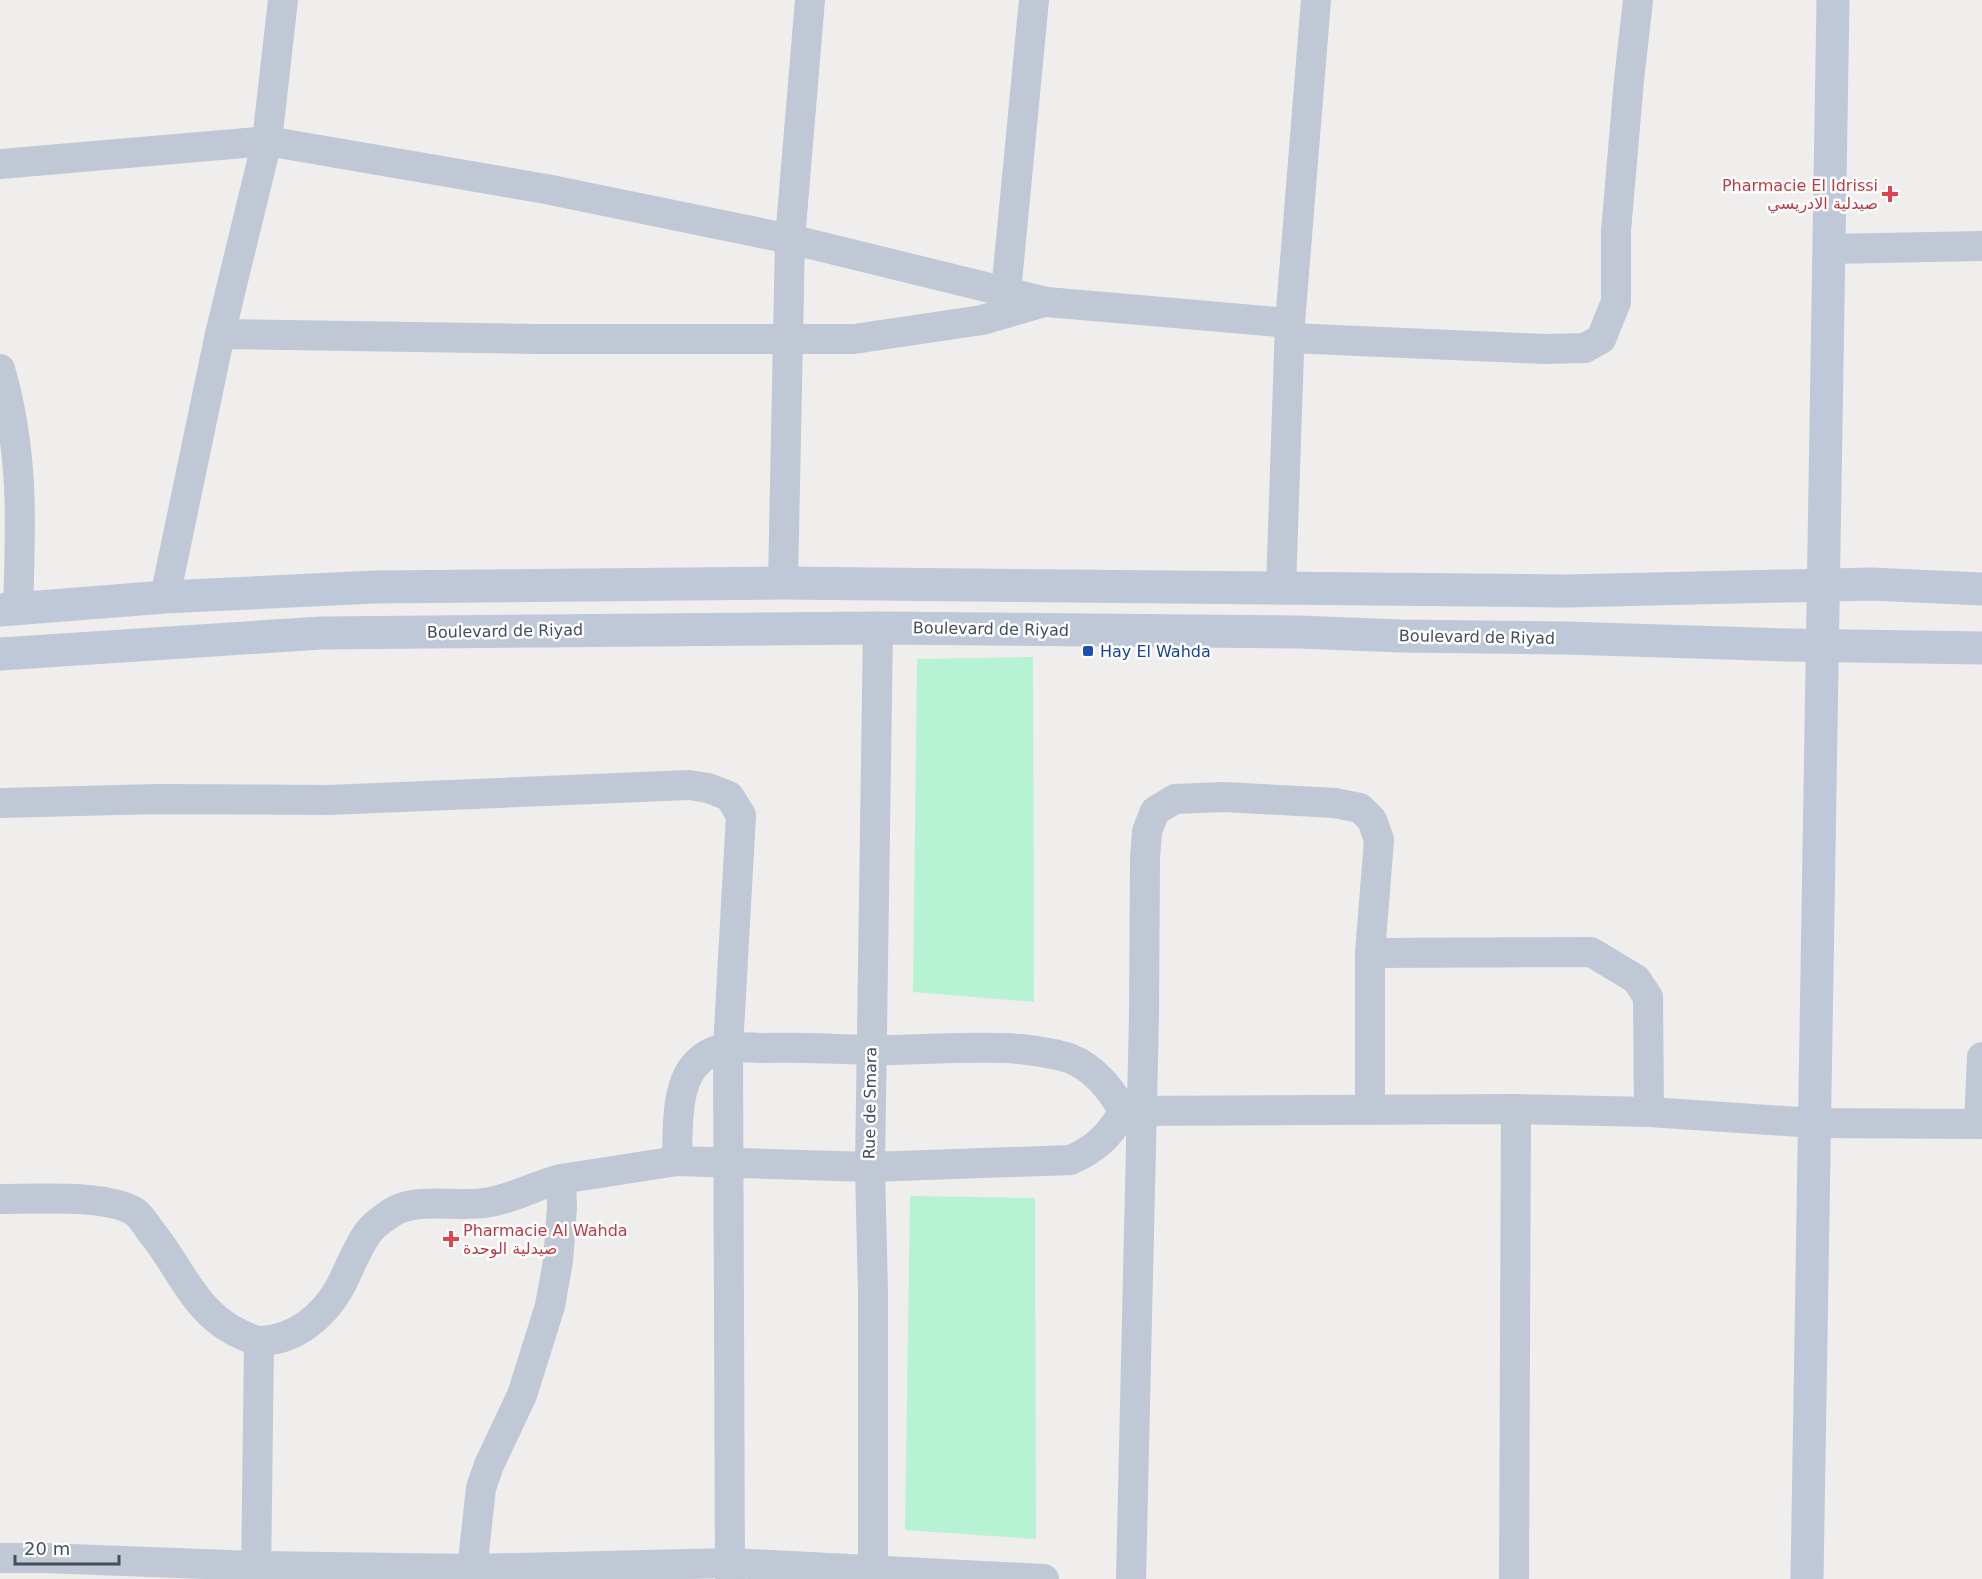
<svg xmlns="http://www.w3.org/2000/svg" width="1982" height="1579" font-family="'DejaVu Sans','Noto Naskh Arabic',sans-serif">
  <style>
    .green { fill: #b6f2d4 }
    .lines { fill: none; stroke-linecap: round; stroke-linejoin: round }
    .street { stroke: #bfc8d4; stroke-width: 30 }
    .secondary { stroke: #bec8d8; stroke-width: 33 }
    .health-dot { fill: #e0444e; stroke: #fff; stroke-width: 2 }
    .transit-dot { fill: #1a4fb4; stroke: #fff; stroke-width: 2 }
    .labels { text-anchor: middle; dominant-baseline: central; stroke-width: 5; stroke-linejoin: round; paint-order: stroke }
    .health-label { font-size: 16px; fill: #be3a42; stroke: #fff; text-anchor: end }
    .street-label { font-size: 16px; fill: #444e5c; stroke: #fff }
    .transit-label { font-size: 16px; fill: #164399; stroke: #fff; text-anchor: start }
  </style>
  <rect width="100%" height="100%" fill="#f0eded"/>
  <g class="green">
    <path d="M1033 657 1034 1002 913 992 917 659Z"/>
    <path d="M910 1196 1035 1198 1036 1539 905 1530Z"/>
  </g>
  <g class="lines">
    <g class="street">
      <path d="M0 164 267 141 546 189 790 239 810 0"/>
      <path d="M1829 249 1982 246"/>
      <path d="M1006 292 1034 0"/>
      <path d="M220 334 537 339H854L982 320 1044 302"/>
      <path d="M1290 338 1545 349 1585 348 1601 339 1616 302V231L1629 80 1638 0"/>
      <path d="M0 369C24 451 21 524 18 609"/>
      <path d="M783 583 790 239 1047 302 1290 323"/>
      <path d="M1281 588 1290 323 1316 0"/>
      <path d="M165 597 220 334 267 141 283 0"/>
      <path d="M0 803 158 799 328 800 689 785 708 788 729 796 741 815 728 1048 730 1579"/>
      <path d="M1370 953 1591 952 1636 979 1648 997 1649 1112"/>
      <path d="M1124 1111 1516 1109 1649 1112 1815 1123 1982 1124"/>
      <path d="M1979 1124 1982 1057"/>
      <path d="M677 1161C678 1133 675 1085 696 1064 704 1055 716 1049 728 1048 740 1046 753 1048 764 1048 800 1047 834 1049 869 1050 920 1051 970 1045 1020 1049 1037 1051 1053 1053 1069 1058 1095 1068 1110 1089 1124 1111"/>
      <path d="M0 1199C33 1199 108 1194 135 1212 141 1216 147 1226 152 1233 180 1267 194 1311 236 1332 243 1335 253 1341 261 1341 295 1340 324 1316 340 1287 349 1270 356 1250 367 1234 372 1226 382 1219 391 1213 414 1197 456 1207 484 1203 511 1200 535 1185 561 1179L677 1161 870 1167 1071 1160C1097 1148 1109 1136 1124 1111"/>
      <path d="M0 1558H44L257 1566 471 1569 730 1563 1044 1579"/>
      <path d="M256 1579 259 1341"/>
      <path d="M471 1579 481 1488 489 1465 522 1395 550 1306 558 1261 562 1208 561 1179"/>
      <path d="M873 1579V1293L870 1167 878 628"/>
      <path d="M1131 1579 1144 1015 1145 859 1147 831 1155 811 1175 799 1223 797 1335 803 1360 808 1372 820 1379 840 1370 953V1110"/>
      <path d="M1514 1579 1516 1109"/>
    </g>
    <g class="secondary">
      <path d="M0 610 165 597 376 587 783 583 1566 591 1871 584 1982 589"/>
      <path d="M0 654 321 633 878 628 1299 632 1400 636 1567 638 1788 645 1982 648"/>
      <path d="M1807 1579 1833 0"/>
    </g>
  </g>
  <g class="health-dot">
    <path d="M1887 185h6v6h6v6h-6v6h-6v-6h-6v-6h6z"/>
    <path d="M448 1230h6v6h6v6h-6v6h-6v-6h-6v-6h6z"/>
  </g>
  <rect class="transit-dot" x="1082" y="645" width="12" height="12" rx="3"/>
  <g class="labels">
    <g class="health-label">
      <text x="1878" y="185">Pharmacie El Idrissi<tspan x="1878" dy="18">صيدلية الادريسي</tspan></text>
      <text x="463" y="1230" text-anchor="start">Pharmacie Al Wahda<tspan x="463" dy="18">صيدلية الوحدة</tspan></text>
    </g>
    <g class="street-label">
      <text transform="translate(991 629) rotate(1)">Boulevard de Riyad</text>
      <text transform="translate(505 631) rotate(-1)">Boulevard de Riyad</text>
      <text transform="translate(1477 637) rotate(1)">Boulevard de Riyad</text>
      <text transform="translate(870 1103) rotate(-89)">Rue de Smara</text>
    </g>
    <g class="transit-label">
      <text x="1100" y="651">Hay El Wahda</text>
    </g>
  </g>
  <path d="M15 1555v9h104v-9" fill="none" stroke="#444e5c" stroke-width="3"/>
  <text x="24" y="1555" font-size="18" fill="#444e5c" stroke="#ffffff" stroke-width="4.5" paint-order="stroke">20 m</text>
</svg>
